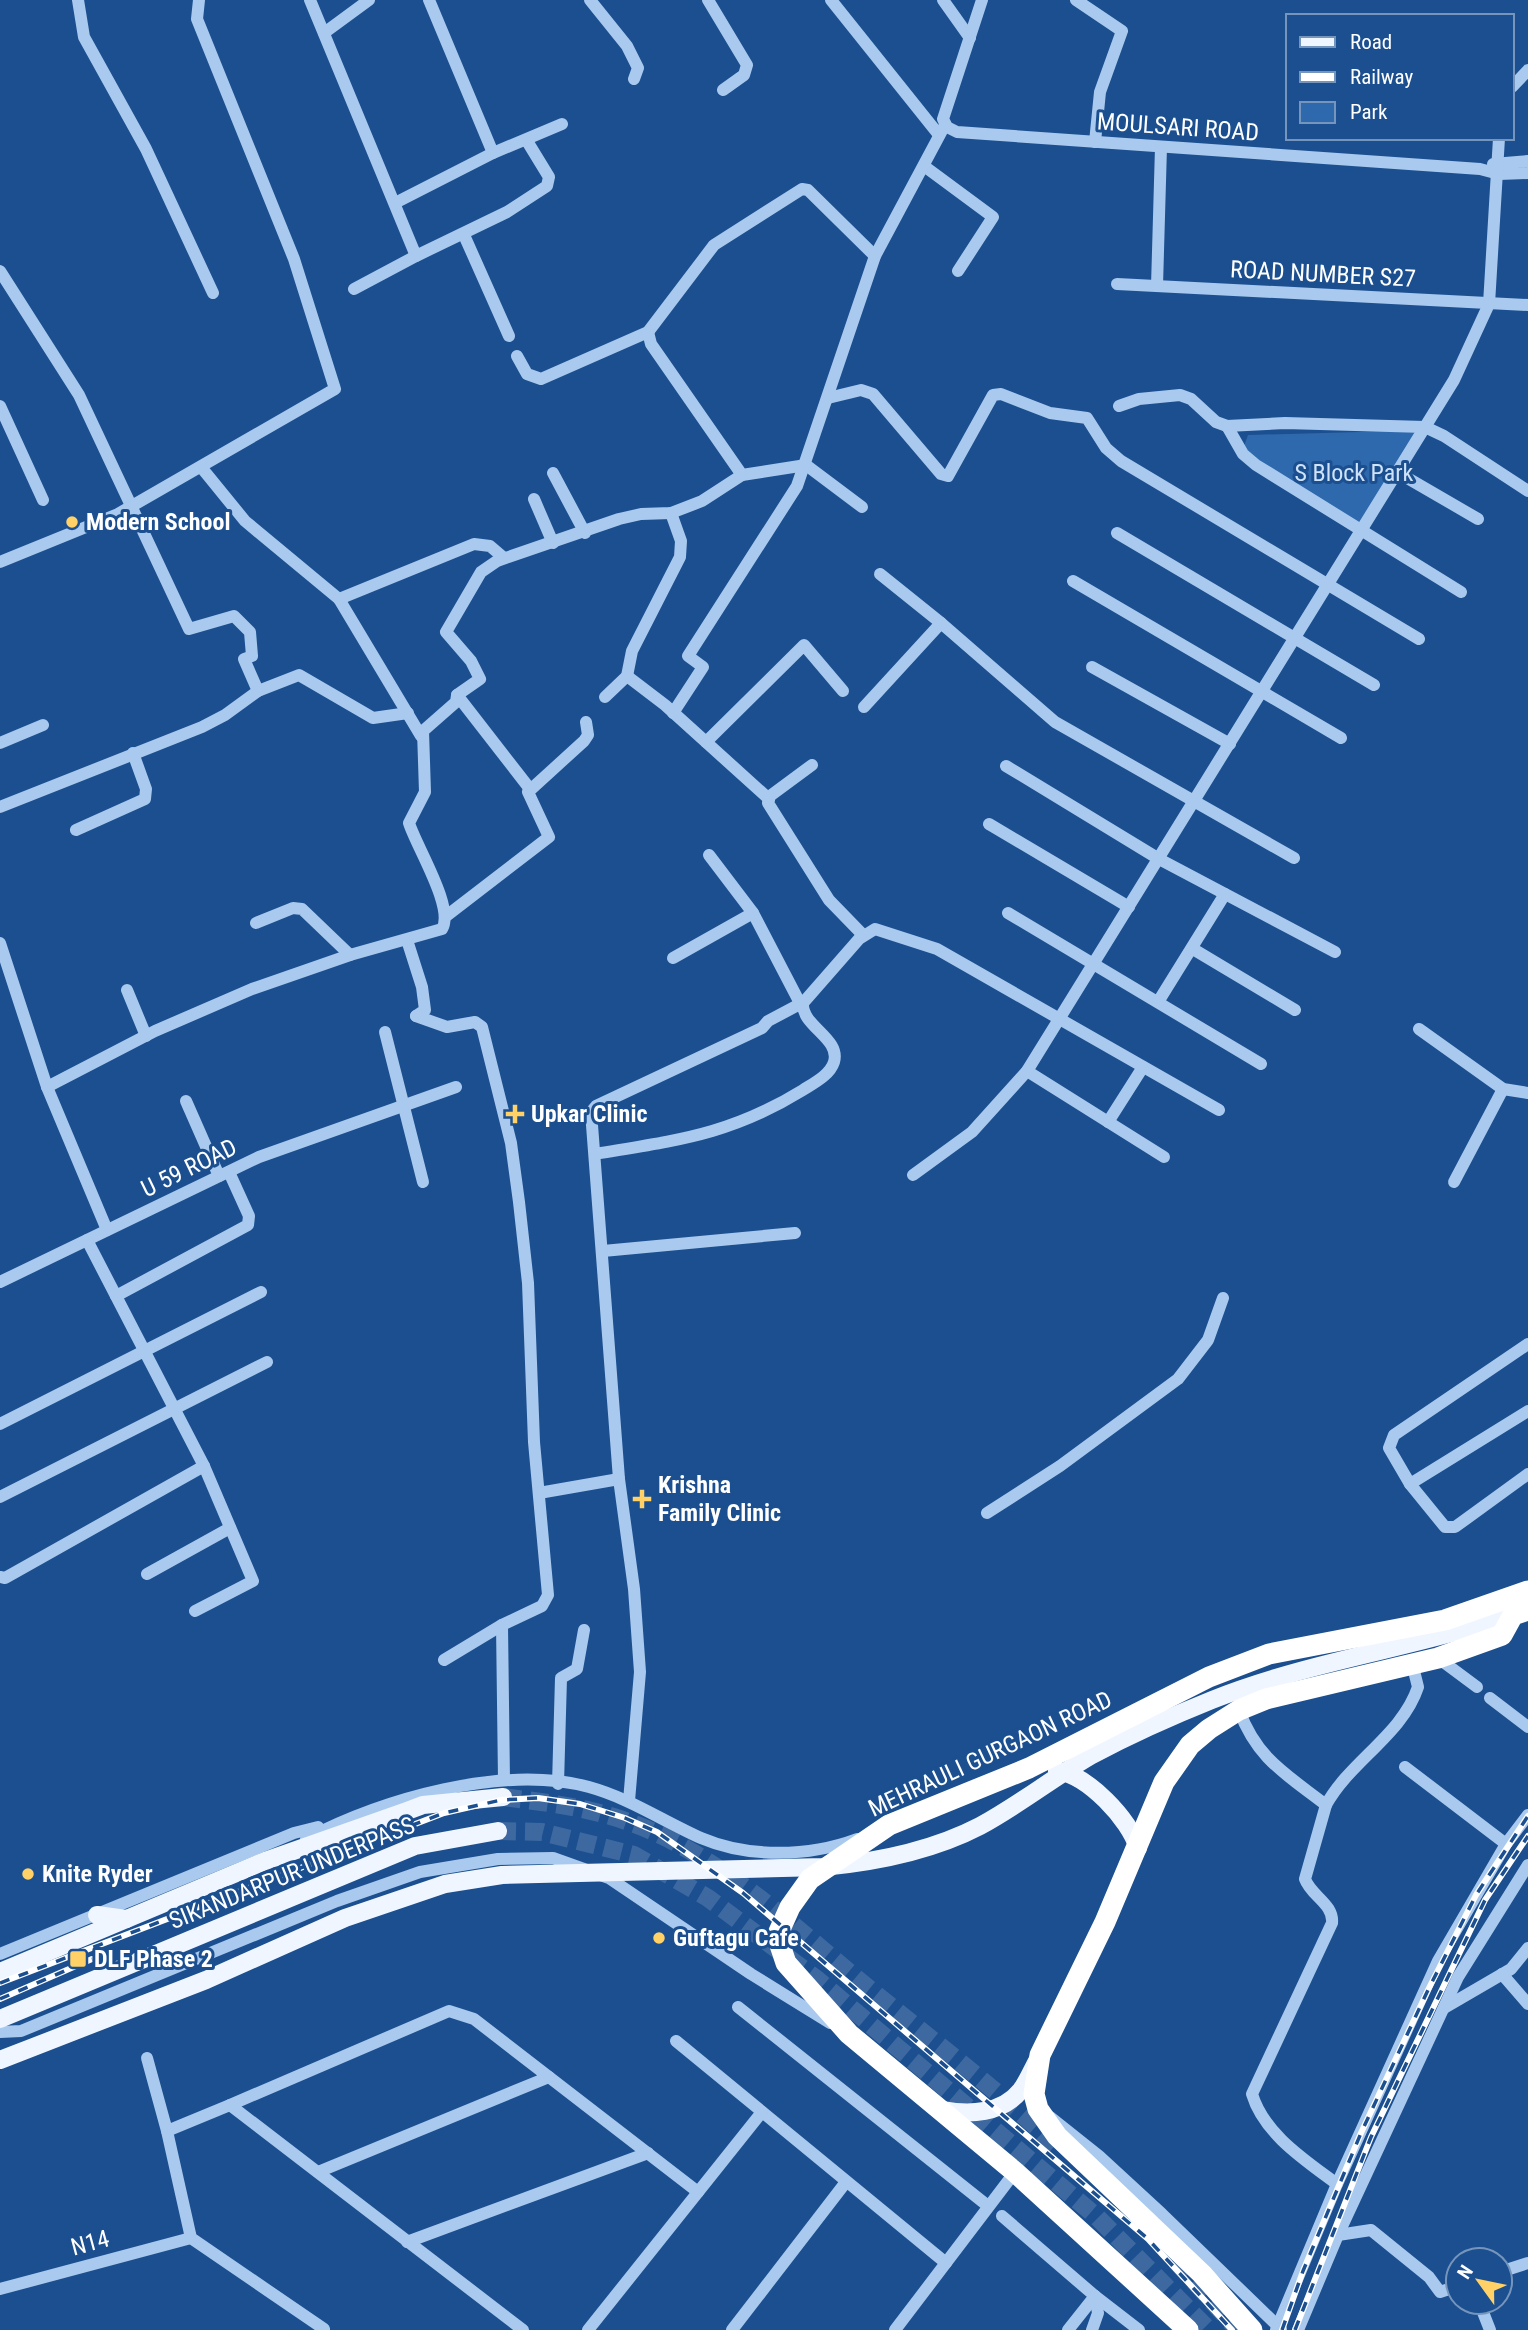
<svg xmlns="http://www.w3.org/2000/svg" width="1528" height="2330" font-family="'Roboto Condensed',sans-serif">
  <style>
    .green { fill: #2e69ad }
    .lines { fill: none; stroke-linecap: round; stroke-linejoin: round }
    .major-tunnel { stroke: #3d69a0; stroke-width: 18; stroke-dasharray: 18 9; stroke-linecap: butt }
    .minor { stroke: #a9c9ee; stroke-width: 12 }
    .major { stroke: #f0f6ff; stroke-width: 18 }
    .highway { stroke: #fff; stroke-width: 21 }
    .rail-casing { stroke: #fff; stroke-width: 6 }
    .rail { stroke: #1b4f8f; stroke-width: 3.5; stroke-dasharray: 10; stroke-linecap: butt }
    .poi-dot { fill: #ffd166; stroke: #1b4f8f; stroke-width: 2.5 }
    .labels { text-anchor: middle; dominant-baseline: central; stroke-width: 6; stroke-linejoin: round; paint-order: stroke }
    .street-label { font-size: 24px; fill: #fff; stroke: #1b4f8f }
    .park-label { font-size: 24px; fill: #cfe3fa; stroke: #1b4f8f }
    .poi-label { font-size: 24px; font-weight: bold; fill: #fff; stroke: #1b4f8f; text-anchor: start }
  </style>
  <rect width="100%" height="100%" fill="#1b4f8f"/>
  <path class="green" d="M1430 430 1365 528 1242 452 1248 435Z"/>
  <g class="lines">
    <g class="major-tunnel">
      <path d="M503 1797C557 1804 596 1808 647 1829 725 1862 797 1929 862 1983 928 2037 995 2088 1057 2146"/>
      <path d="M498 1831 542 1832 634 1855 708 1898 818 1980 1097 2217 1209 2330"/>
      <path d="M1176 2261 1238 2330"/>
    </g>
    <g class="minor">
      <path d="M78 0 84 37 146 149 213 293"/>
      <path d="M310 0 416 256 507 212 547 186 549 177 527 141"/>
      <path d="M429 0 493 153"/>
      <path d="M590 0 627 46 638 68 634 79"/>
      <path d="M708 0 747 65 744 75 723 90"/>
      <path d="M831 0 939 135"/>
      <path d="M943 0 970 38"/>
      <path d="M982 0 943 119 947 127 957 132 1480 169 1499 174 1528 173"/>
      <path d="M1076 0 1122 31 1100 92 1095 142"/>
      <path d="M324 33 369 0"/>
      <path d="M1512 87 1528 70"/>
      <path d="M1493 164 1528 161"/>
      <path d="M924 166 993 217 958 271"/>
      <path d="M395 203 493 153 562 124"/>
      <path d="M464 235 509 336"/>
      <path d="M0 271 79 395 189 629 234 616 250 632 252 656 244 659 258 691"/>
      <path d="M1117 284 1528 305"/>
      <path d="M1157 286 1161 147"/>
      <path d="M354 289 416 256"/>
      <path d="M648 332 651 344 742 475 806 465 862 507"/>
      <path d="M517 356 527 374 541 379 648 332 714 245 802 189 808 190 875 256"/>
      <path d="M828 398 861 390 873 394 941 474 948 476 993 395 1001 394 1050 413 1087 418 1106 448 1121 461 1419 639"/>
      <path d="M0 406 43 500"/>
      <path d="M1119 406 1139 399 1180 395 1191 399 1216 422 1227 426 1285 423 1425 427 1444 436 1528 491"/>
      <path d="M1227 426 1243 454 1256 465 1461 592"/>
      <path d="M201 467 245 521 339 599 421 736"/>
      <path d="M1397 472 1478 519"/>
      <path d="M553 473 585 533"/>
      <path d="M534 499 553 543"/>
      <path d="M1117 533 1374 685"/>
      <path d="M0 562 118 514 335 389 294 259 197 19 199 0"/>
      <path d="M880 574 941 623"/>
      <path d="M1073 581 1341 738"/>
      <path d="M339 599 474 544 490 546 504 558"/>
      <path d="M1092 667 1230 744"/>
      <path d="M627 676 665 705 769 799"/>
      <path d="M457 695 530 789"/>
      <path d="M605 697 627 676 632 651 680 557 681 541 671 513"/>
      <path d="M864 707 941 623 1055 722 1294 858"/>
      <path d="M673 713 703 667 688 656 797 486 875 256 945 125"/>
      <path d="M706 742 804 645 843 691"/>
      <path d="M0 743 43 725"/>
      <path d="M812 765 770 796 768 803 829 900 863 935"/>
      <path d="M1006 766 1159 859 1335 952"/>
      <path d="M0 807 202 727 225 715 258 691 299 675 373 718 408 713"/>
      <path d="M989 824 1129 907"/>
      <path d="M76 830 145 799 146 789 133 753"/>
      <path d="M709 855 753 913 802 1007"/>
      <path d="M1008 913 1261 1064"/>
      <path d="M445 917 549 837 528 792 584 741 588 735 586 722"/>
      <path d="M256 923 293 908 302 909 350 955"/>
      <path d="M407 940 422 987 425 1010 416 1016"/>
      <path d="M0 943 47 1087 107 1230"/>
      <path d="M1193 949 1295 1010"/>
      <path d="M673 958 753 913"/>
      <path d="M127 990 146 1036"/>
      <path d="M1158 1002 1225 894"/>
      <path d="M416 1016 447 1027 475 1022 482 1027 511 1143 519 1202 528 1283 534 1442 548 1595 542 1606 502 1625 504 1780"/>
      <path d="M1419 1029 1503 1089 1528 1093"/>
      <path d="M385 1032 423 1182"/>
      <path d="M1027 1071 1164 1157"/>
      <path d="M47 1087 155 1031 252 989 350 955 442 929C455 908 416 846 409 823L425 792 423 731 456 702 457 695 480 679 471 661 446 632 481 572 497 561 619 519 641 514 671 513 702 501 742 475"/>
      <path d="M186 1101 219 1176"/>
      <path d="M1108 1122 1143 1067"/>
      <path d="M595 1154C678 1140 730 1135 803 1090 814 1083 830 1075 834 1062 841 1038 801 1026 803 1003L859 939 875 929 937 949 1219 1110"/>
      <path d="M913 1175 972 1132 1027 1071 1454 380 1489 304 1499 138"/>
      <path d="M1454 1182 1503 1089"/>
      <path d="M87 1240 204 1466 253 1581 195 1611"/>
      <path d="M603 1251 795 1233"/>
      <path d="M0 1282 259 1157 456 1087"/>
      <path d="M116 1296 248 1225 249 1216 229 1172"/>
      <path d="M1528 1344 1394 1435 1389 1448 1410 1484 1445 1527H1455L1528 1474"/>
      <path d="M0 1424 261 1292"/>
      <path d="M1410 1484 1528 1411"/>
      <path d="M539 1493 619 1479"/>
      <path d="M0 1497 267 1362"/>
      <path d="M987 1513 1060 1466 1178 1379 1208 1340 1223 1298"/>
      <path d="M147 1574 230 1528"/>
      <path d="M0 1577 5 1578 204 1466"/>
      <path d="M1438 1658 1477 1687"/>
      <path d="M444 1660 502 1625"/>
      <path d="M1490 1698 1528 1727"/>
      <path d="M1239 1710C1257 1759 1286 1774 1326 1805L1305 1879C1311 1896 1334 1904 1332 1923L1252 2094C1264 2134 1305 2160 1337 2184"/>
      <path d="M1405 1767 1506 1844"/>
      <path d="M558 1784 561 1678 577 1669 584 1630"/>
      <path d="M629 1801 640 1672 634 1589 619 1479 591 1112 596 1106 762 1028 768 1021 800 1004"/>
      <path d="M1326 1805C1350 1761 1402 1735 1418 1687L1412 1663"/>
      <path d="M306 1839C383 1799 502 1764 589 1787 629 1798 663 1821 701 1838 748 1858 809 1857 857 1839"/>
      <path d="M0 1954 294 1833 318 1827"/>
      <path d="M1502 1974 1528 2004"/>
      <path d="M738 2007 988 2206"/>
      <path d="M1444 2008 1511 1969 1528 1948"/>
      <path d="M0 2032 21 2031 337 1901 420 1872 498 1859 553 1858 609 1878 751 1974 830 2023"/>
      <path d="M676 2041 946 2263"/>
      <path d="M147 2058 167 2131"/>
      <path d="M549 2077 698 2192"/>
      <path d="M230 2105 449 2011 474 2019 549 2077 318 2172"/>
      <path d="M1050 2117 1099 2156 1162 2214 1281 2329"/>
      <path d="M1002 2216 1095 2296 1068 2330"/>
      <path d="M1338 2235 1371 2230 1429 2277 1440 2292 1458 2286"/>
      <path d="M407 2242 648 2153"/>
      <path d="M1500 2272 1528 2263"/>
      <path d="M0 2289 191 2238"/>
      <path d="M1095 2296 1139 2330"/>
      <path d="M1479 2302 1490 2330"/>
      <path d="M324 2329 191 2238 167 2131 230 2105 523 2330"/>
      <path d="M588 2330 762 2112"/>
      <path d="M732 2330 846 2182"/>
      <path d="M895 2330 1015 2172"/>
      <path d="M1092 2330 1098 2313 1095 2296"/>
      <path d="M1276 2330 1337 2184 1438 1961 1506 1844 1528 1815"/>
      <path d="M1298 2330 1338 2235 1458 1977 1528 1865"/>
    </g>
    <g class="major">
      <path d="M1057 1771C1088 1775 1129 1819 1138 1848"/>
      <path d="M97 1915 126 1919"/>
      <path d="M0 1972 265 1861 407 1811 423 1805 503 1797"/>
      <path d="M0 2019 415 1846 498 1831"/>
      <path d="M0 2060 206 1980 345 1918 445 1884 502 1875 823 1867C876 1862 932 1851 980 1826 1019 1805 1054 1777 1092 1755 1130 1735 1172 1716 1212 1700 1309 1661 1414 1648 1513 1615"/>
      <path d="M943 2110C969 2115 1002 2114 1021 2090 1027 2082 1032 2070 1037 2061"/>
    </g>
    <g class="highway">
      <path d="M1188 2330 1015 2172 849 2034 786 1963 777 1936 790 1907 810 1879 889 1825 1029 1768 1209 1677 1269 1654 1445 1620 1528 1591"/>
      <path d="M1252 2330 1202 2274 1057 2136 1038 2109 1034 2094 1040 2055 1105 1922 1164 1782 1190 1745 1209 1729 1239 1710 1266 1699 1438 1658 1502 1635 1513 1615 1528 1610"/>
    </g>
    <defs>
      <g id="rail">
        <path d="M0 1983 444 1813 501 1800 538 1798 580 1804 625 1818 657 1832 743 1893 1148 2239 1232 2330"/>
        <path d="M0 1999 92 1959"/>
        <path d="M1282 2330 1303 2271 1361 2133 1428 1990 1476 1895 1528 1816"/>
        <path d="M1295 2330 1371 2137 1485 1900 1528 1836"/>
      </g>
    </defs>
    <use href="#rail" class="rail-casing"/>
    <use href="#rail" class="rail"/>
  </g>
  <g class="poi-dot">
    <circle cx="72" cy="522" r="7"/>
    <path d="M511.5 1103.5h7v7h7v7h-7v7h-7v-7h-7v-7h7z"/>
    <path d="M638.5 1488.5h7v7h7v7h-7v7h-7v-7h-7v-7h7z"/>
    <circle cx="28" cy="1874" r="7"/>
    <circle cx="659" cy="1938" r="7"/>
    <rect x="69" y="1950" width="18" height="18" rx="3.5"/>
  </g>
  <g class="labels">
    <g class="street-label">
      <text transform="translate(1178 127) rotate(4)">MOULSARI ROAD</text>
      <text transform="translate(1323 274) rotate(3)">ROAD NUMBER S27</text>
      <text transform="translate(189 1168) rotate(-26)">U 59 ROAD</text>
      <text transform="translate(990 1754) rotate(-25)">MEHRAULI GURGAON ROAD</text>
      <text transform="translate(292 1873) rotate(-22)">SIKANDARPUR UNDERPASS</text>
      <text transform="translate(90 2243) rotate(-15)">N14</text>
    </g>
    <g class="park-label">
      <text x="1354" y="473">S Block Park</text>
    </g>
    <g class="poi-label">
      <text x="86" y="522">Modern School</text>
      <text x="531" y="1114">Upkar Clinic</text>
      <text x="658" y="1485">Krishna<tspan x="658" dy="28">Family Clinic</tspan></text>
      <text x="42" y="1874">Knite Ryder</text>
      <text x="673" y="1938">Guftagu Cafe</text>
      <text x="94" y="1959">DLF Phase 2</text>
    </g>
  </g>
  <rect x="1286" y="14" width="228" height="126" fill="#1b4f8f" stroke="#7695bc" stroke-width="2"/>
  <rect x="1300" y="37" width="35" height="10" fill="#f0f6ff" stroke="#7695bc" stroke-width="2"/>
  <text x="1350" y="49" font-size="21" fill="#ffffff">Road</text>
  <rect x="1300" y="72" width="35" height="10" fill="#ffffff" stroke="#7695bc" stroke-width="2"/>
  <text x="1350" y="84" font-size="21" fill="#ffffff">Railway</text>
  <rect x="1300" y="102" width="35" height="21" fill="#2e69ad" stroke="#7695bc" stroke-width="2"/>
  <text x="1350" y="119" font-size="21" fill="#ffffff">Park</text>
  <g transform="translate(1479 2281) rotate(303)"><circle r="33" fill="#1b4f8f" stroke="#7695bc" stroke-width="2"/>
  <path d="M0-5L12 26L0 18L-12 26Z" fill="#ffd166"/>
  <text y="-10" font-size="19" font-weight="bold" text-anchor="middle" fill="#ffffff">N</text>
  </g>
</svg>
